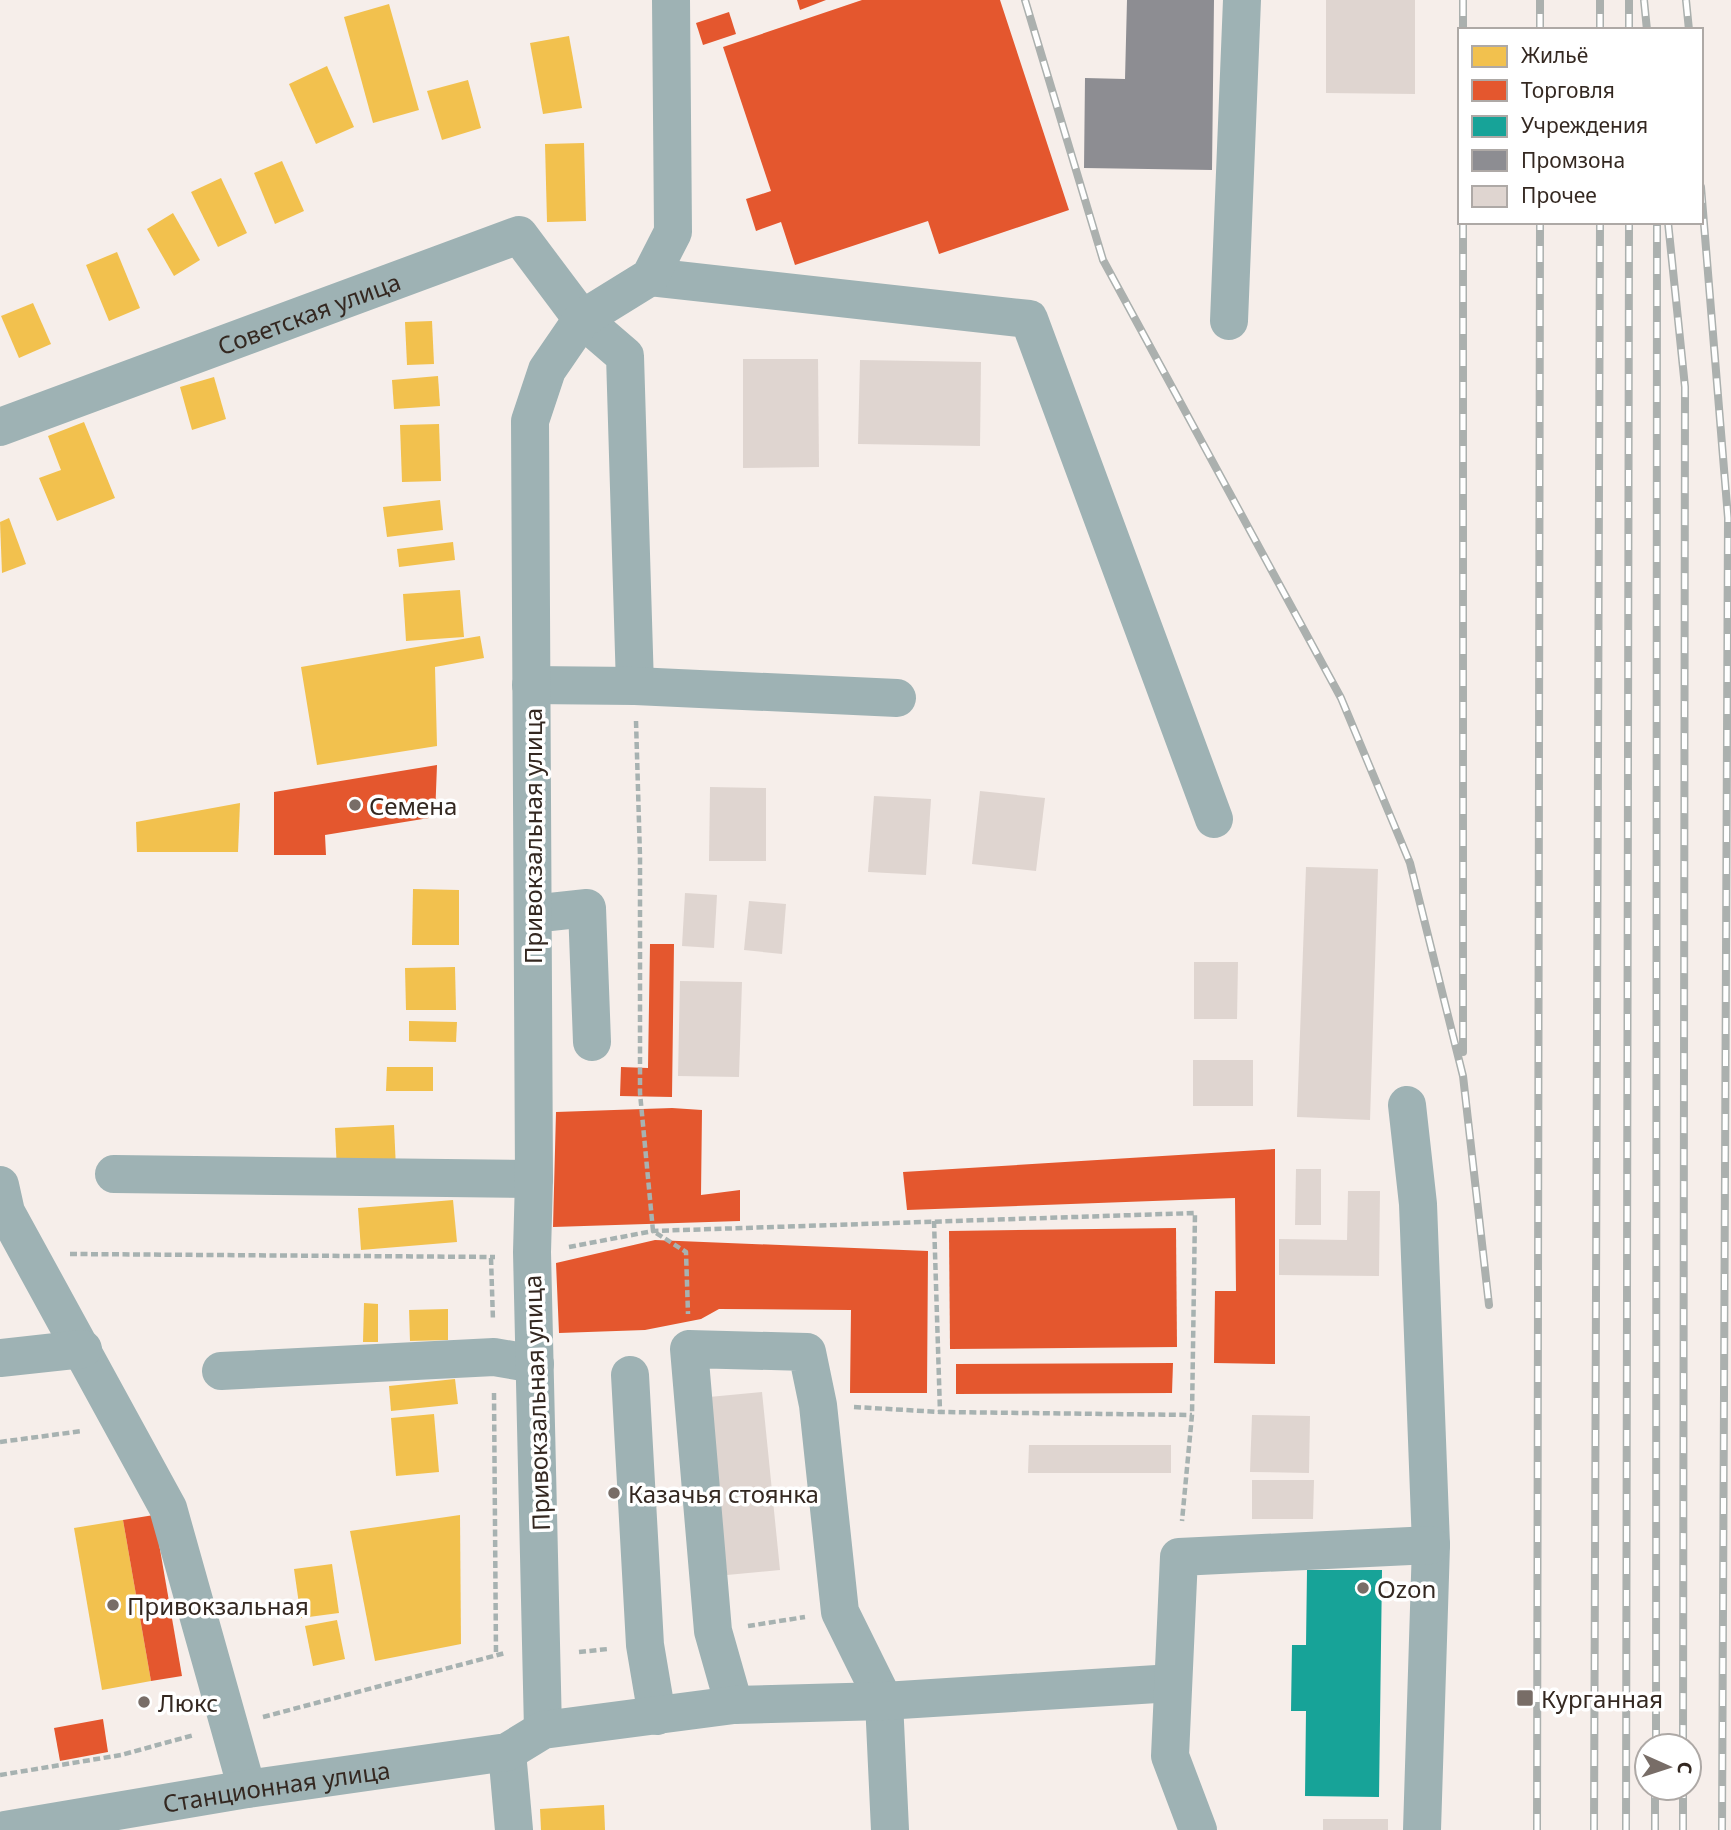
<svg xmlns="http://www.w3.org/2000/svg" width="1731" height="1830" font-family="'Noto Sans',sans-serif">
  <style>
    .homes { fill: #f2c14e }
    .shops { fill: #e4572e }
    .public { fill: #17a398 }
    .industry { fill: #8d8d92 }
    .building { fill: #dfd5d0 }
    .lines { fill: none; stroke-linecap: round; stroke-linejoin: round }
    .path { stroke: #a7b2b1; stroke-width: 4.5; stroke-dasharray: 7 3.5; stroke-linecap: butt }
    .minor { stroke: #9eb2b4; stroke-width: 38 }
    .rail-casing { stroke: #abb0ae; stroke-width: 8 }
    .rail { stroke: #fff; stroke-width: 5; stroke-dasharray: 16; stroke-linecap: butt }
    .poi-dot { fill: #786d67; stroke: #fff; stroke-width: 2.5 }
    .labels { text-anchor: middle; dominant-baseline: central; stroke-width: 7; stroke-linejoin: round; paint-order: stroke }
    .street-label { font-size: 24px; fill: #342821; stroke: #fff }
    .poi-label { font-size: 24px; fill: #342821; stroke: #fff; text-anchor: start }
  </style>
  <rect width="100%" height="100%" fill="#f6eeea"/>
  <g class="homes">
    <path d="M389 4 419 110 373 123 344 17Z"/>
    <path d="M569 36 582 108 543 114 530 43Z"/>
    <path d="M327 66 354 127 316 144 289 84Z"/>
    <path d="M468 80 481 128 442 140 427 91Z"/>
    <path d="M584 143 586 221 547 222 545 144Z"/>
    <path d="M282 161 304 211 275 224 254 173Z"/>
    <path d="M221 178 247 233 218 247 191 192Z"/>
    <path d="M173 213 200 260 174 276 147 229Z"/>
    <path d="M117 252 140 308 109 321 86 265Z"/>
    <path d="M33 303 51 344 19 358 1 316Z"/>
    <path d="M432 321 434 364 407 365 405 322Z"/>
    <path d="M438 376 440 406 394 409 392 380Z"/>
    <path d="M214 377 226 419 192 430 180 387Z"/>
    <path d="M84 422 115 498 57 521 39 478 61 470 48 436Z"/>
    <path d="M439 424 441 481 402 482 400 425Z"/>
    <path d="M440 500 443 530 387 537 383 507Z"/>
    <path d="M9 518 26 564 2 573 0 522Z"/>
    <path d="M453 542 455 560 399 567 397 549Z"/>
    <path d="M460 590 464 637 406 641 403 594Z"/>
    <path d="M480 636 484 658 435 667 437 746 317 765 301 667Z"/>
    <path d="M240 803 238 852H137L136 822Z"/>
    <path d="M413 889 459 890V945H412Z"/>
    <path d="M455 967 456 1010H406L405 968Z"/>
    <path d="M409 1021 457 1022 456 1042 409 1041Z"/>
    <path d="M387 1067H433V1091H386Z"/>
    <path d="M394 1125 396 1169 337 1172 335 1128Z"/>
    <path d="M453 1200 457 1242 361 1250 358 1208Z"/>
    <path d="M364 1303 378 1304V1342H363Z"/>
    <path d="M448 1309V1340L410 1341 409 1310Z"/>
    <path d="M455 1379 458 1404 391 1411 389 1386Z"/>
    <path d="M434 1414 439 1472 396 1476 391 1418Z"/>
    <path d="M460 1515 461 1644 375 1661 350 1531Z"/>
    <path d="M123 1520 151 1681 102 1690 74 1528Z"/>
    <path d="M332 1564 339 1613 301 1618 294 1569Z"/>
    <path d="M337 1620 345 1659 313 1666 305 1626Z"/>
    <path d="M604 1805 605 1830H541L540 1809Z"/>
  </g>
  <g class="shops">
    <path d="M797 0H826L800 10Z"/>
    <path d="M862 0H1000L1069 210 939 254 928 221 795 265 781 222 756 231 746 199 771 191 723 47Z"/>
    <path d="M729 12 736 34 703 45 696 23Z"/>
    <path d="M437 765 435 817 325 835 326 855H274V792Z"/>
    <path d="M650 944H674L672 1097 620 1096 621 1067 648 1068Z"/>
    <path d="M672 1108 702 1110 701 1195 740 1190V1221L553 1227 556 1112Z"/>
    <path d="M1275 1149V1364L1214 1363 1215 1291H1236L1235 1198 907 1210 903 1172Z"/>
    <path d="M1176 1228 1177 1347 950 1349 949 1231Z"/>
    <path d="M655 1240 928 1251 927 1393H850L851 1310 719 1309 701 1319 645 1330 559 1333 556 1263Z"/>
    <path d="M1173 1363 1172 1393 956 1394V1364Z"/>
    <path d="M154 1515 182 1676 151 1681 123 1520Z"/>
    <path d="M103 1719 108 1752 60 1761 54 1728Z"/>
  </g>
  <path class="public" d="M1307 1570H1382L1379 1797 1305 1796 1306 1711H1291L1292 1645H1306Z"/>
  <path class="industry" d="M1127 0H1214L1212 170 1084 168 1085 78 1125 79Z"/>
  <g class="building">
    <path d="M1326 0H1415V94L1326 93Z"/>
    <path d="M743 359H818L819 467 743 468Z"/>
    <path d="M860 360 981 362 980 446 858 444Z"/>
    <path d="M710 787 766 788V861H709Z"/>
    <path d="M980 791 1045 798 1036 871 972 864Z"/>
    <path d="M874 796 931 799 926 875 868 872Z"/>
    <path d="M1306 867 1378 869 1370 1120 1297 1117Z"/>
    <path d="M685 893 717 895 714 948 682 946Z"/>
    <path d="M749 901 786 904 782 954 744 950Z"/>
    <path d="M1194 962H1238L1237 1019H1194Z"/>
    <path d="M680 981 742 982 739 1077 678 1076Z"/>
    <rect x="1193" y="1060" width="60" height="46"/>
    <path d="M1296 1169H1321V1225H1295Z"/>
    <path d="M1348 1191H1380L1379 1276 1279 1275V1239L1347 1240Z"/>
    <path d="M762 1392 780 1570 727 1575 709 1397Z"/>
    <path d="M1252 1415 1310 1416 1309 1473 1250 1472Z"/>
    <path d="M1029 1445H1171V1473H1028Z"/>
    <path d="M1252 1480H1314L1313 1519H1252Z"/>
    <rect x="1323" y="1819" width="65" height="11"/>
  </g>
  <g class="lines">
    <g class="path">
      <path d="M636 721 640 857V1093L653 1231 686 1252 688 1314"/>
      <path d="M934 1221 940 1412"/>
      <path d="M569 1247 653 1231 1195 1213 1192 1415 1182 1521"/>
      <path d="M70 1254 495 1257"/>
      <path d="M491 1258 493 1321"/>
      <path d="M494 1393 496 1654"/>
      <path d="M854 1407 940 1412 1192 1415"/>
      <path d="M0 1442 82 1431"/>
      <path d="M748 1626 805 1617"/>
      <path d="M579 1652 608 1649"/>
      <path d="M263 1717 505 1653"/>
      <path d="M0 1775 121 1755 194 1735"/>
    </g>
    <g class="minor">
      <path d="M650 277 1029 319 1214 819"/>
      <path d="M1229 321 1242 0"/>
      <path id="s1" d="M0 427 519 235 582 319 625 356 635 686"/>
      <path d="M531 685 635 686 897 698"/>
      <path d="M533 909 550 912 587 908 592 1042"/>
      <path d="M1407 1105 1418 1204 1431 1545 1422 1830"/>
      <path d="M114 1174 534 1179"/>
      <path d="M0 1185 6 1212 168 1508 247 1789"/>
      <path d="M0 1358 83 1349"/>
      <path d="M221 1371 494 1357 535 1364"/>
      <path d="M630 1375 645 1645 657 1716"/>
      <path d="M734 1705 713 1631 689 1349 807 1352 818 1405 840 1612 884 1701 890 1830"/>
      <path d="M543 1730 532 1252 534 1179 530 421 547 370 582 319 650 277 673 232 671 0"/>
      <path d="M507 1752 514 1830"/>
      <path id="s2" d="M5 1830 247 1789 507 1752 543 1730 734 1705 884 1701 1173 1683"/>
      <path d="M1198 1830 1170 1756 1179 1557 1431 1545"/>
    </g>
    <defs>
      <g id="rail">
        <path d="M1025 0 1103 260 1341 698 1410 863 1463 1076 1489 1305"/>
        <path d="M1463 0V30"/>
        <path d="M1644 0 1647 30"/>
        <path d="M1686 0 1689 30"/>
        <path d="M1540 30V0"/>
        <path d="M1600 30V0"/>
        <path d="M1629 30V0"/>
        <path d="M1701 187 1728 518 1722 1830"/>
        <path d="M1463 222V1052"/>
        <path d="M1668 222 1685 387 1683 1746"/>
        <path d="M1656 1746 1657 222"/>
        <path d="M1537 1830 1540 222"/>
        <path d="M1594 1830 1600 222"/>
        <path d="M1626 1830 1629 222"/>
        <path d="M1655 1830V1788"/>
        <path d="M1683 1830V1788"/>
      </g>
    </defs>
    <use href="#rail" class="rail-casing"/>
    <use href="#rail" class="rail"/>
  </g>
  <g class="poi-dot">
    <circle cx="355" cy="805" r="7"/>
    <circle cx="614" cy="1493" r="7"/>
    <circle cx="1363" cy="1588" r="7"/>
    <circle cx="113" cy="1605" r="7"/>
    <rect x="1516" y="1689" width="18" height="18" rx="3.5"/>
    <circle cx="144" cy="1702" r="7"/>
  </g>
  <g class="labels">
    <g class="street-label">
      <text stroke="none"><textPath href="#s1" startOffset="329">Советская улица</textPath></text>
      <text transform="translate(532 836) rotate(-90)">Привокзальная улица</text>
      <text transform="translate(536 1403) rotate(-92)">Привокзальная улица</text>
      <text stroke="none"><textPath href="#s2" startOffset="275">Станционная улица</textPath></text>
    </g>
    <g class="poi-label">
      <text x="369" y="805">Семена</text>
      <text x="628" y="1493">Казачья стоянка</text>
      <text x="1377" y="1588">Ozon</text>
      <text x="127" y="1605">Привокзальная</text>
      <text x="1541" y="1698">Курганная</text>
      <text x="158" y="1702">Люкс</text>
    </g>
  </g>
  <rect x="1458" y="28" width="245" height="196" fill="#ffffff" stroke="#aea9a6" stroke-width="2"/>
  <rect x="1472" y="46" width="35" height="21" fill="#f2c14e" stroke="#aea9a6" stroke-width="2"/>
  <text x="1521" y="63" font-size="21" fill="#342821">Жильё</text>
  <rect x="1472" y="80" width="35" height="21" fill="#e4572e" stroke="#aea9a6" stroke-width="2"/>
  <text x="1521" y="98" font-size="21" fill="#342821">Торговля</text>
  <rect x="1472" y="116" width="35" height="21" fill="#17a398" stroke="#aea9a6" stroke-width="2"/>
  <text x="1521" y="133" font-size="21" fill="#342821">Учреждения</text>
  <rect x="1472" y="150" width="35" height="21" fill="#8d8d92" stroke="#aea9a6" stroke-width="2"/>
  <text x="1521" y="168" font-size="21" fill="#342821">Промзона</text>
  <rect x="1472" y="186" width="35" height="21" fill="#dfd5d0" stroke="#aea9a6" stroke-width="2"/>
  <text x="1521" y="203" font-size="21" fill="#342821">Прочее</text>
  <g transform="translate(1668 1767) rotate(93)"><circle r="33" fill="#ffffff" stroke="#aea9a6" stroke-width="2"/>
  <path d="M0-5L12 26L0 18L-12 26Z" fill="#786d67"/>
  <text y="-10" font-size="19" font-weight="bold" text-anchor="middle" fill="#342821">С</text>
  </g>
</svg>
